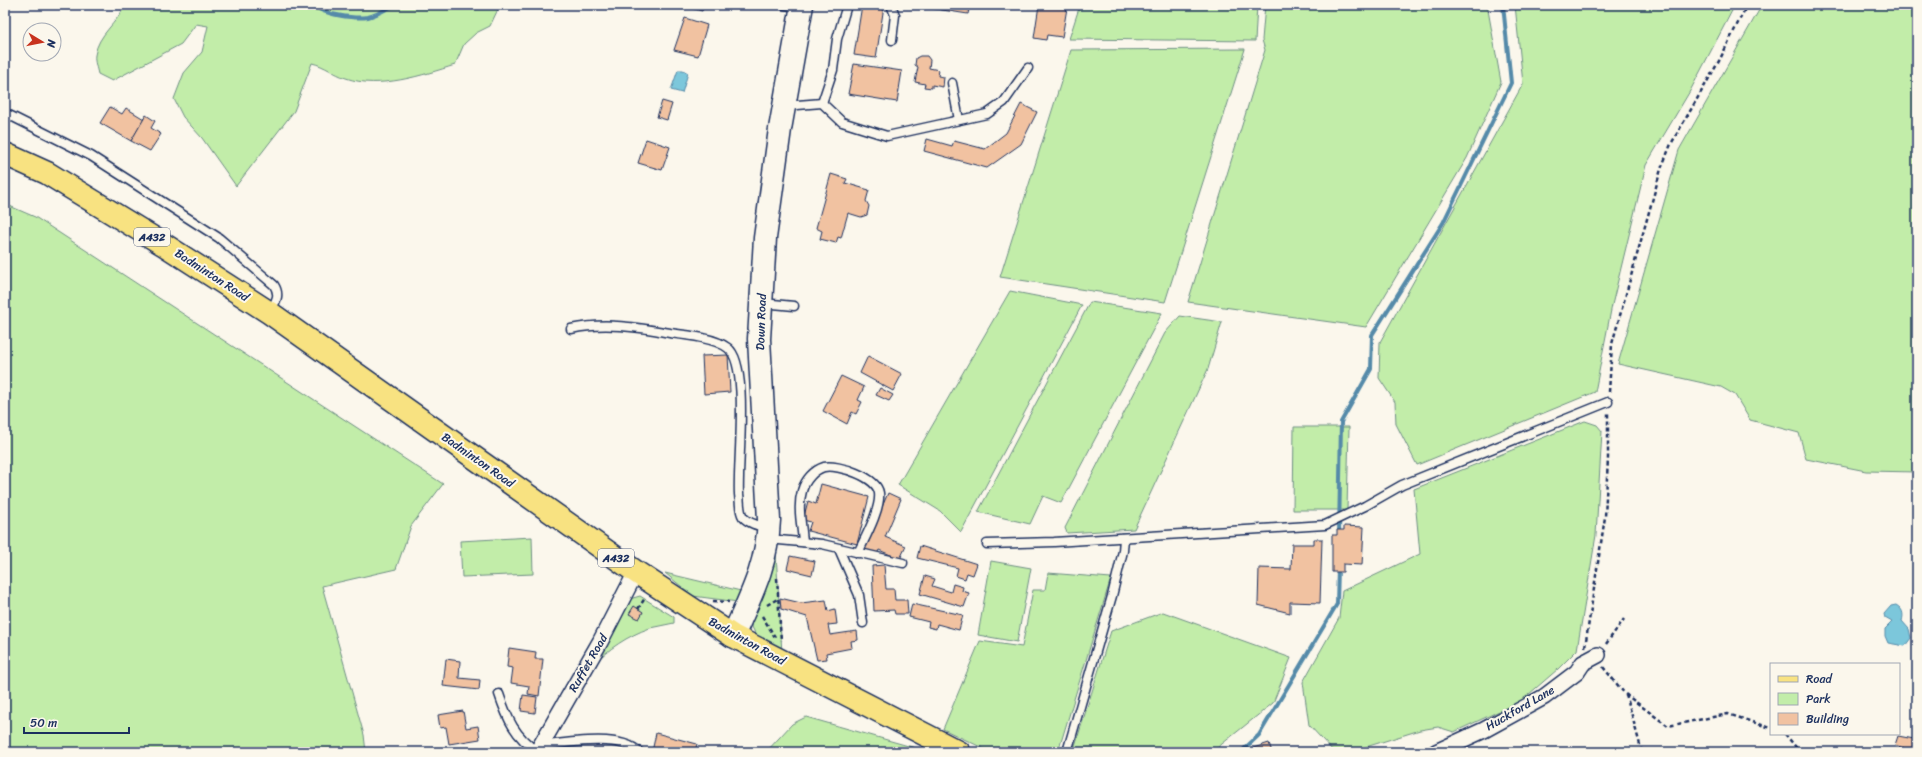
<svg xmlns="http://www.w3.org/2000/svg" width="1922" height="757" font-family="Sriracha,sans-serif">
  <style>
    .green { fill: #c2eda9; stroke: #6e8e84 }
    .water { fill: #7bc7db; stroke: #558aa9 }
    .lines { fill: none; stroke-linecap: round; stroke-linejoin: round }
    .stream { stroke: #558aa9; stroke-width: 4 }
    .building { fill: #f1c2a1; stroke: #1b2f5e }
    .lane-casing { stroke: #1b2f5e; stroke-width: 11 }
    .street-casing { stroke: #1b2f5e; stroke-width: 18 }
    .secondary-casing { stroke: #1b2f5e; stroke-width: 25 }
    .primary-casing { stroke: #1b2f5e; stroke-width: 25 }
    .path { stroke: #1b2f5e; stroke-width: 2.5; stroke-dasharray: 4 3; stroke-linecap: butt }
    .lane { stroke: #fbf7ec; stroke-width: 8 }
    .street { stroke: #fbf7ec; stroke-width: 15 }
    .secondary { stroke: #fbf7ec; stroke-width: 22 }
    .primary { stroke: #f8e281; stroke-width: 22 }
    .labels { text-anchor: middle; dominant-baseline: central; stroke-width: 4; stroke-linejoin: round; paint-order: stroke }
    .shield { fill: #fbf7ec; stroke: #5e6b89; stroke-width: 1 }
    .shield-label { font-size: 11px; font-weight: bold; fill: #1b2f5e }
    .street-label { font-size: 12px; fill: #1b2f5e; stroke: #fbf7ec }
  </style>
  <rect width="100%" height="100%" fill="#fbf7ec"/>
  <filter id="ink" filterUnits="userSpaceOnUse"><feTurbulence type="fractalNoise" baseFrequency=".025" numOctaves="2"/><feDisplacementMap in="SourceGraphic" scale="8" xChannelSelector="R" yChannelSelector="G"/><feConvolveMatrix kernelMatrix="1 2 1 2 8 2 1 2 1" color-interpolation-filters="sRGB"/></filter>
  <g filter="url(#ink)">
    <g class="green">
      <path d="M125 5H500L490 26 476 33 464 44 455 65C423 75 379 90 346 78 334 74 325 66 312 63L294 111 236 186 202 138 183 117 174 99 184 73 202 52 208 26 196 24 181 44 112 81 98 74C97 69 94 61 95 55 98 34 117 24 125 5Z"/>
      <path d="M1080 5H1257L1255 41 1069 39Z"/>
      <path d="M1265 5H1489L1488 10 1501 82 1467 158 1366 327 1188 302 1265 50 1262 40Z"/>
      <path d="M1515 5H1735L1690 91 1646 165 1612 305 1595 392 1417 465 1396 424 1395 402 1379 378 1380 342 1523 84Z"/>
      <path d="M1762 5H1917V472L1866 471 1806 459 1799 433 1750 420 1735 395 1721 387 1618 364 1679 150Z"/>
      <path d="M1245 49 1165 302 1000 277 1071 50Z"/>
      <path d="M5 204 35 217 443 484 411 526 396 569 322 586 364 735 366 752H5Z"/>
      <path d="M1010 291 1082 305 961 532 940 511 898 485Z"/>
      <path d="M1090 302 1162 313 1061 503 1043 496 1030 524 978 512Z"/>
      <path d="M1180 316 1222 322 1208 369 1134 529 1067 533 1065 528 1165 333Z"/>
      <path d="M1585 421 1597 425 1602 431 1596 535 1577 650 1558 669 1521 701 1454 732 1438 727 1420 730 1350 752H1334L1309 725 1303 682 1339 618 1342 591 1420 554 1414 489Z"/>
      <path d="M1294 427H1349L1347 510H1293Z"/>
      <path d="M532 537 533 574 462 577 460 541Z"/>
      <path d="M775 550 776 553 782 654 758 639 751 625Z"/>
      <path d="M991 561 1031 568 1017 642 978 635Z"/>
      <path d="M665 573 745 592 738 602 693 596Z"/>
      <path d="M1048 573 1111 578 1058 752H991L943 729 980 641 1022 647 1033 590H1045Z"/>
      <path d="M640 596 674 617V623C666 625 658 626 650 628 627 636 609 649 592 665L626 600Z"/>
      <path d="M1163 612 1291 658 1273 703 1212 752H1073L1111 631Z"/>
      <path d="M806 717 912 747 923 752H766L792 724Z"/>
    </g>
    <g class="water">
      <path d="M678 70H683L688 73 682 93 671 90Z"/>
      <path d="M1896 605C1903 609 1904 614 1902 621L1909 629 1911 638 1905 646 1888 643 1885 636V629L1892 622 1885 618 1884 614 1891 606Z"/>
    </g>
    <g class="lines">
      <g class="stream">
        <path d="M314 5C322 15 356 19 368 17 377 15 386 9 394 5"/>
        <path d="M1339 535 1341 422 1371 369 1372 335 1443 223 1511 83 1503 5"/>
        <path d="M1241 752 1259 735 1337 604 1338 568"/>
      </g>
    </g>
    <g class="building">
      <path d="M692 5H704L702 11 691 8Z"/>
      <path d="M862 5 884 6 876 58 854 55Z"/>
      <path d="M910 5H970L968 14Z"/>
      <path d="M1039 5 1067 8 1062 37 1047 35 1046 40 1034 38Z"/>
      <path d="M685 18 707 25 698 56 674 50Z"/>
      <path d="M920 56H927L930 60 929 68 939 70 938 76 944 77 943 87 932 85V88L924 87 925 84 915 82 918 67 915 65 916 58Z"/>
      <path d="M854 64 902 71 897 102 848 94Z"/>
      <path d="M662 101 672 104 667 120 657 117Z"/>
      <path d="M1021 104 1037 112 1021 144 987 168 924 151 927 139 952 146 954 141 985 149 1006 133Z"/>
      <path d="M110 107 122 114 126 108 144 119 131 141 100 123Z"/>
      <path d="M146 115 155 121 151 128 161 134 150 151 131 141Z"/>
      <path d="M646 139 670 147 662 170 638 163Z"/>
      <path d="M831 174 847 179 845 183 869 190 866 201 869 206 867 215 861 217 848 213 841 238 838 237 836 243 820 239 822 231 816 228Z"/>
      <path d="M728 355 730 392 704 394 702 356Z"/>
      <path d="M868 356 902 374 893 391 860 373Z"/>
      <path d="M841 376 864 387 858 400 862 402 856 414 852 412 847 424 823 411Z"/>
      <path d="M880 388 893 395 889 401 876 395Z"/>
      <path d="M821 484 869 497 857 544 808 531 811 522 803 520 808 501 816 504Z"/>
      <path d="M888 493 901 499 885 537 906 546 900 559 879 550 877 554 864 549Z"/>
      <path d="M1344 526 1364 527 1362 565 1343 564V572H1332V535H1337V530H1344Z"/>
      <path d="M1314 539H1322L1320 603 1290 602V613L1258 605 1259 568 1291 569 1292 544H1314Z"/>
      <path d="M920 546 977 564 973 575 967 573 965 579 956 576 958 568 917 558Z"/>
      <path d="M790 556 815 561 812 575 787 569Z"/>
      <path d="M884 565 886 589H894L895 600H907L908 614H895L894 610 874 611 872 566Z"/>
      <path d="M925 576 935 579 932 586 951 592 953 584 963 587 962 591 969 593 964 607 920 594Z"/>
      <path d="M780 598 801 603 826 600 828 611 835 609 837 624 828 625 830 635 857 631 858 640 851 641 852 648 826 653 827 659 817 660 807 617 781 609Z"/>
      <path d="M912 604 963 615 959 630 937 624 936 629 928 627 929 622 909 617Z"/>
      <path d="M634 606 643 612 639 619 629 614Z"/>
      <path d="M509 648 536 652 535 659H543L539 696 528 694 529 686 511 683 513 668 507 667Z"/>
      <path d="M446 659 460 661 459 678 480 680 479 690 443 686Z"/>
      <path d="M523 695 537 697 535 713 521 711Z"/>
      <path d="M463 711 466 728 478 726 480 739 449 744 446 727 440 728 438 715Z"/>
      <path d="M656 733 697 744 695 752H652Z"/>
      <path d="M1898 736 1914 739 1913 743 1915 744 1917 738V752H1902L1904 748 1895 745Z"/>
      <path d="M1269 743 1272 752H1248L1247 750Z"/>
      <path d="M492 748V752H478L477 750Z"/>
      <path d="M1701 748 1711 749V752H1700Z"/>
    </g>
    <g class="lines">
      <defs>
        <g id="lane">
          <path d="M785 5 801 7"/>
          <path d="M891 5 895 15 892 40"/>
          <path d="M952 83 959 120"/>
          <path d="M822 103 833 70 837 39 847 5"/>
          <path d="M785 106 822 103 842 122 887 136 987 114 1004 102 1028 68"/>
          <path d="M5 113 91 156 219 238 274 285C281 296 275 302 270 312"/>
          <path d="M762 303 794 306"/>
          <path d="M571 329C604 322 638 327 670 333 687 335 715 338 728 348 750 365 737 464 739 494 740 500 739 511 743 517 749 524 760 526 768 528"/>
          <path d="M768 539 822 544 903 563"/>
          <path d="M803 542C802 526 797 507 802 491 805 480 814 470 824 467 838 464 877 477 879 493 881 509 865 538 858 553"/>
          <path d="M987 544 1054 542 1325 525 1365 506 1402 485 1608 402"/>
          <path d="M839 549 859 595 863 623"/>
          <path d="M499 694C507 718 515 737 537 751"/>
          <path d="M540 746C566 743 620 733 639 752"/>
          <path d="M1067 752 1112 596 1123 551 1124 538"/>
        </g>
        <g id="street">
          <path d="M537 752 600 642 636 572"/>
          <path d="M1436 752 1484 730 1544 697 1577 672 1583 663 1598 655"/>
        </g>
        <path id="secondary" d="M733 636C751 595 767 566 769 520L759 339 765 238 780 129 802 5"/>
        <path id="primary" d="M5 154 47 173 163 244 270 313 636 572 733 636 959 752"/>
      </defs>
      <use href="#lane" class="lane-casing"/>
      <use href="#street" class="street-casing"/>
      <use href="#secondary" class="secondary-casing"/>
      <use href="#primary" class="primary-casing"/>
      <g class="path">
        <path d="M1609 392 1612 344 1661 169 1671 144 1719 61 1747 5"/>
        <path d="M777 578 781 641"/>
        <path d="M713 601 729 602"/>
        <path d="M767 605 779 598"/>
        <path d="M638 609 645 598"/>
        <path d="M762 616 775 637"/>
        <path d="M1606 644 1624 619"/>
        <path d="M1585 647 1605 517 1608 458V413"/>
        <path d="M1603 667 1625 694 1668 726 1728 714 1771 728"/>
        <path d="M1626 694 1642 752"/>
        <path d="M1785 734 1800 752"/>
      </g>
      <use href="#lane" class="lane"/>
      <use href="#street" class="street"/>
      <use href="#secondary" class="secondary"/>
      <use href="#primary" class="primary"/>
    </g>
  </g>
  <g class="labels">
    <g class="shield">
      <rect x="134" y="228" width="36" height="18" rx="3"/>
      <rect x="598" y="549" width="36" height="18" rx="3"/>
    </g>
    <g class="shield-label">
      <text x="152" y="237">A432</text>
      <text x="616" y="558">A432</text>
    </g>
    <g class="street-label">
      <text transform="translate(212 275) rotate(33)">Badminton Road</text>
      <text transform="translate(761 322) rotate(-88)">Down Road</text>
      <text transform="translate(478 460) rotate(35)">Badminton Road</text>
      <text transform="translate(747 641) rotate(29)">Badminton Road</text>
      <text transform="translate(588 663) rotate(-60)">Ruffet Road</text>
      <text transform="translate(1520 708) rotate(-30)">Huckford Lane</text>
    </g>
  </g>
  <rect width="1922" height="757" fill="none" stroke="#fbf7ec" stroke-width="20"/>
  <rect x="10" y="10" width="1902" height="737" fill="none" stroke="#1b2f5e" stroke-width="1.5" filter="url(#ink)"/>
  <rect x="1770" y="663" width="130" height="72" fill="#fbf7ec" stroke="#a1a7b3"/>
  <rect x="1778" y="676" width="20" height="6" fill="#f8e281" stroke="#a1a7b3"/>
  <text x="1806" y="683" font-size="12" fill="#1b2f5e">Road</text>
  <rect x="1778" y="693" width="20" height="12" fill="#c2eda9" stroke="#a1a7b3"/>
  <text x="1806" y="703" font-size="12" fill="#1b2f5e">Park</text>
  <rect x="1778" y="713" width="20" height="12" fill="#f1c2a1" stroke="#a1a7b3"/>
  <text x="1806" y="723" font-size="12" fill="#1b2f5e">Building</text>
  <g transform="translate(42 42) rotate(100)"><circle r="19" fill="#fbf7ec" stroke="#a1a7b3"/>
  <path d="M0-3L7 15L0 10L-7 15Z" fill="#c8321e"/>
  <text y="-6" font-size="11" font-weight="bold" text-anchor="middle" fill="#1b2f5e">N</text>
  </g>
  <path d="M24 727v6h105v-6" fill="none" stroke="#1b2f5e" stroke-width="2"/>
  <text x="30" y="727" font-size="12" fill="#1b2f5e" stroke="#fbf7ec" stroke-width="3" paint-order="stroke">50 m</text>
</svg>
